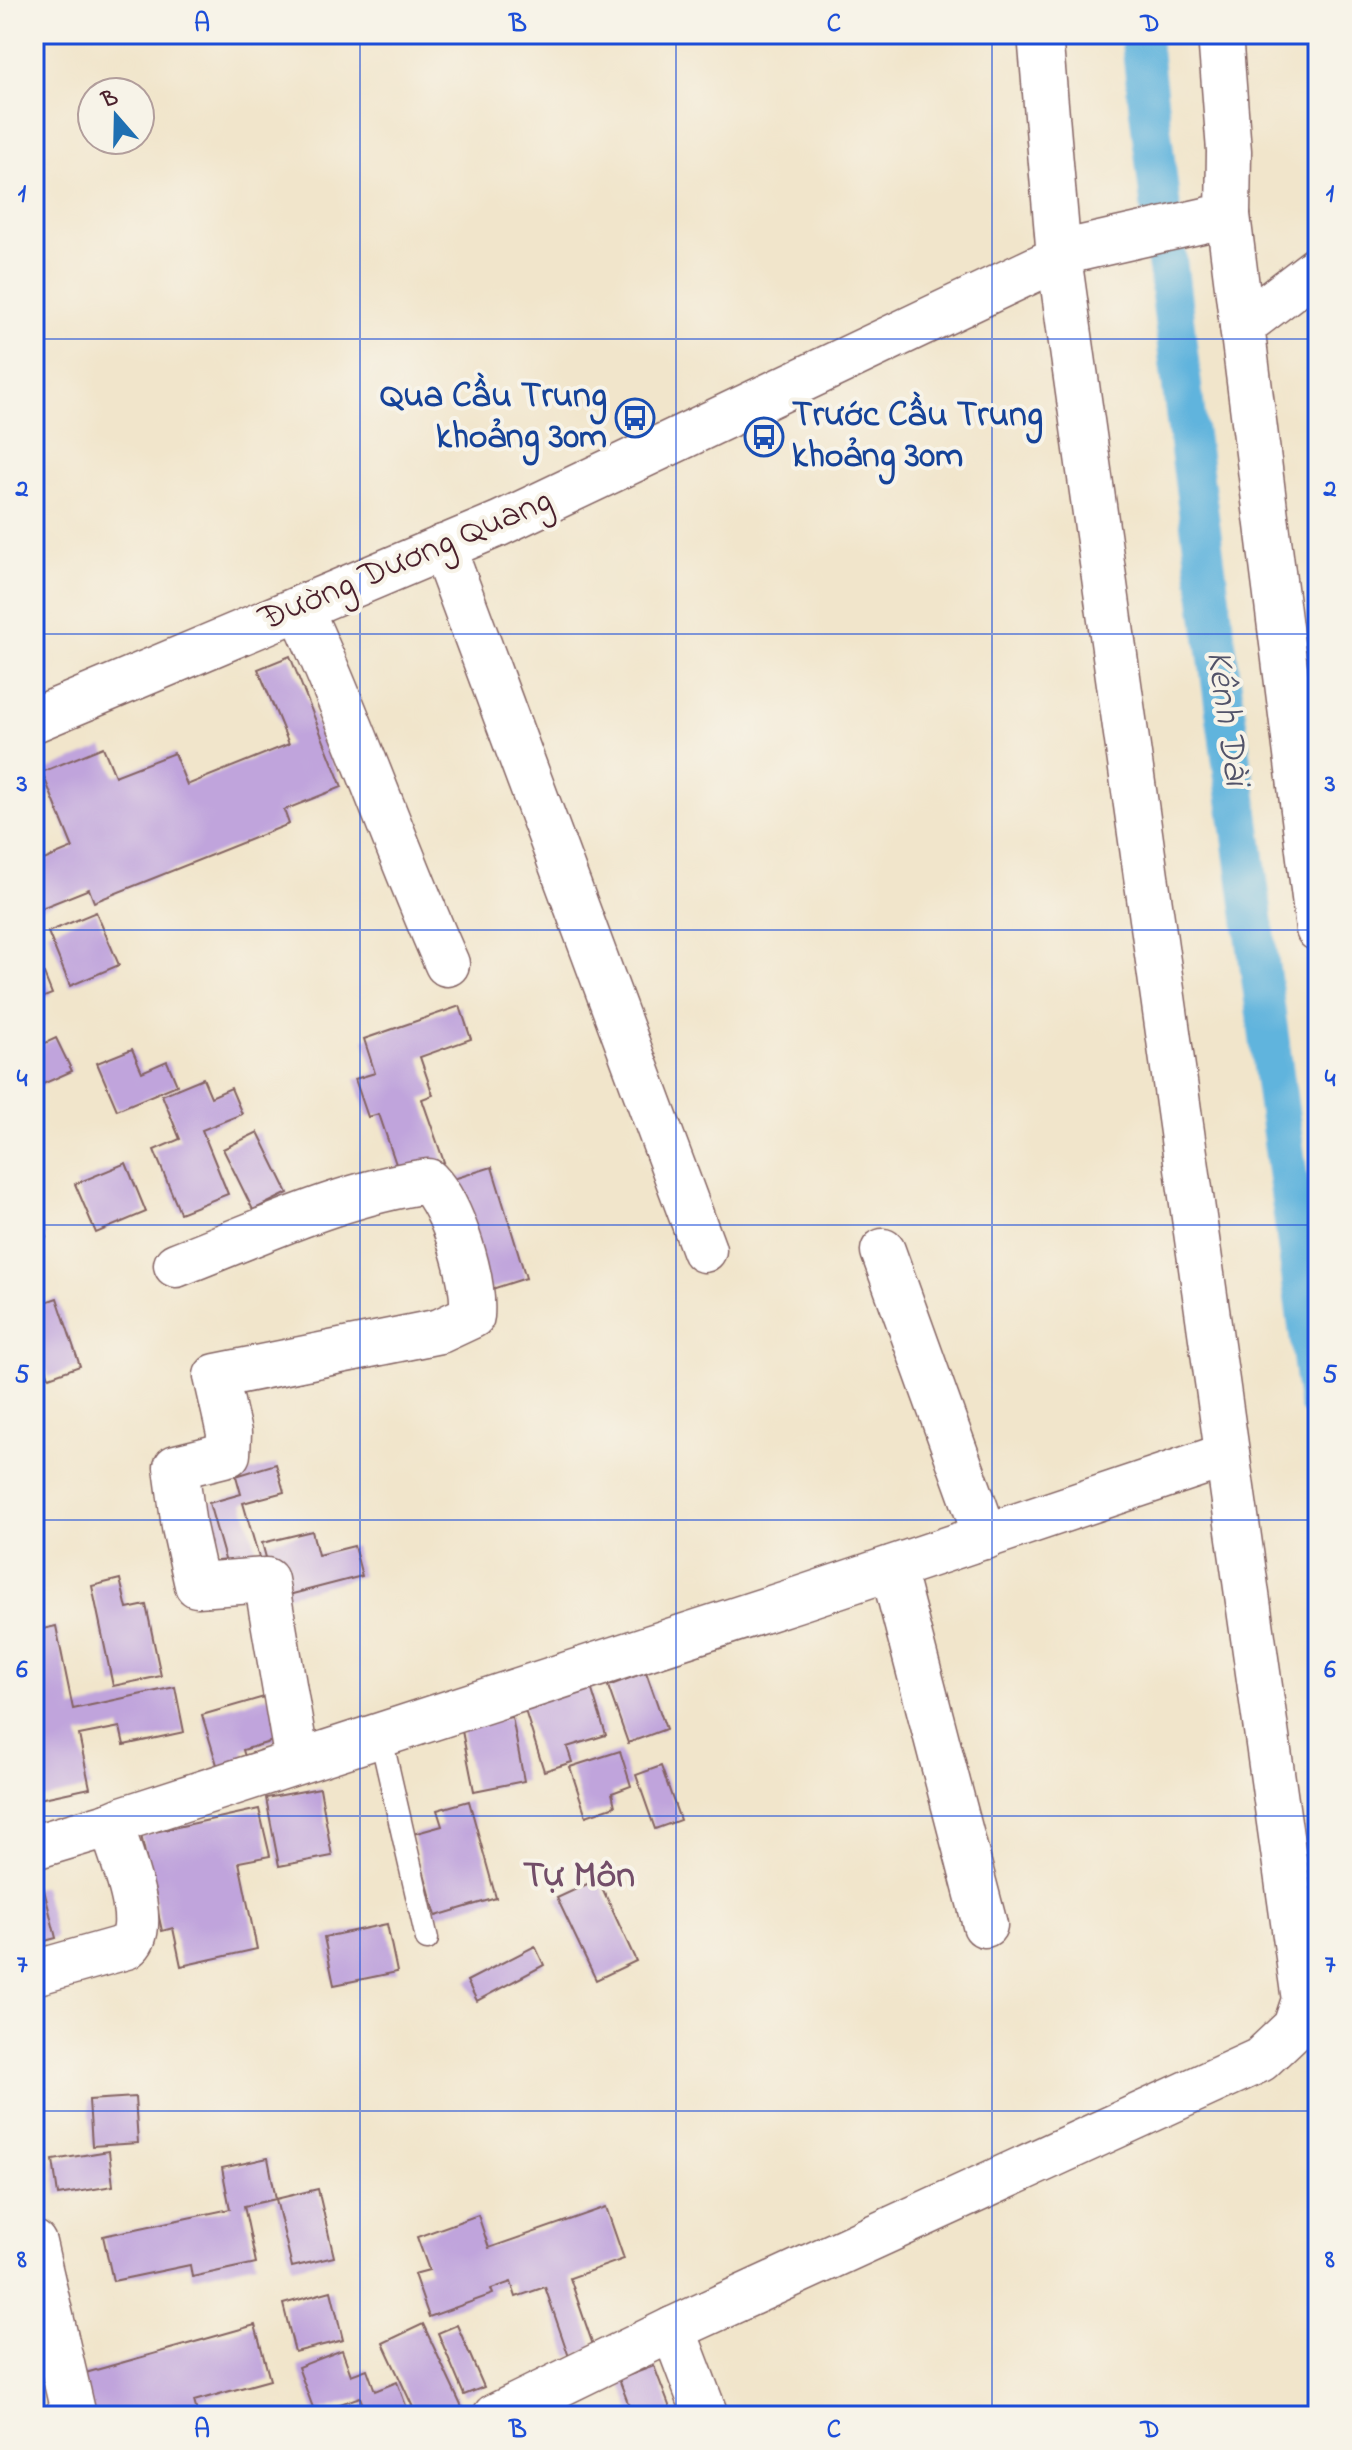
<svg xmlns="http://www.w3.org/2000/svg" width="1352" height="2450" font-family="'Indie Flower',sans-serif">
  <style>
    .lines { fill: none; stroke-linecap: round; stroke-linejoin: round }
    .canal { stroke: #61b4dd; stroke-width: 40 }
    .building { fill: #c0a4dc }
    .service-casing { stroke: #846463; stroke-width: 25 }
    .minor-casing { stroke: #846463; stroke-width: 47 }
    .tertiary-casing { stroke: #846463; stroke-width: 47 }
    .service { stroke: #fff; stroke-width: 22 }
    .minor { stroke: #fff; stroke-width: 44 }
    .tertiary { stroke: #fff; stroke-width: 44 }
    .grid { fill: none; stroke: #1d4ed8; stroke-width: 2; stroke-opacity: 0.55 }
    .labels { text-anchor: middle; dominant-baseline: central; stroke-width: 8; stroke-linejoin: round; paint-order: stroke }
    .transit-label { font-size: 36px; font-weight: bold; fill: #164399; stroke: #f7f3e8; text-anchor: end }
    .street-label { font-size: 36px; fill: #4a1f2b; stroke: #f7f3e8 }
    .water-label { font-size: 38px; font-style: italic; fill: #525369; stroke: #f7f3e8 }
    .neighbourhood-label { font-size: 38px; font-weight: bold; fill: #734e69; stroke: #f7f3e8 }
    .neatline { fill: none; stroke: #1d4ed8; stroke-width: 3 }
    .grid-label { font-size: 26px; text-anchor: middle; font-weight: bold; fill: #1d4ed8 }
  </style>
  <rect width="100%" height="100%" fill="#f7f3e8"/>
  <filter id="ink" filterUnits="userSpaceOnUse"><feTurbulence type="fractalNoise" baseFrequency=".0125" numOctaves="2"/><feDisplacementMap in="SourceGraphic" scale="16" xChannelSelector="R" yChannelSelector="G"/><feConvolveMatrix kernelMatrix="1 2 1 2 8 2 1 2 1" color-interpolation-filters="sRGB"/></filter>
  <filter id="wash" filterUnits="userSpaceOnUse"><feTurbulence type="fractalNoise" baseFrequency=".006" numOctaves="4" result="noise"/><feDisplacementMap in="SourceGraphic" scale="32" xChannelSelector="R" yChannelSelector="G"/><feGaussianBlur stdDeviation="1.8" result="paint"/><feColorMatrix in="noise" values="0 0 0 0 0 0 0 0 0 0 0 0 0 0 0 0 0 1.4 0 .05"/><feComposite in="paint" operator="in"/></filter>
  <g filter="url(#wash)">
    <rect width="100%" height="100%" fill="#f1e5cb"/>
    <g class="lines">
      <path class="canal" d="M1140 34 1186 420 1318 1401"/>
    </g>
    <g id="blocks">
      <g class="building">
        <path d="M290 656 342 787 284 810 289 824 94 902 89 889 34 911V864L73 848 42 772 103 747 115 776 174 753 187 785 289 744 258 669Z"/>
        <path d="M96 912 119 965 70 986 48 932Z"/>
        <path d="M34 918 41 935 34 937Z"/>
        <path d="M34 949 52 994 34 1001Z"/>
        <path d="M460 1006 471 1039 420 1057 433 1095 422 1099 444 1162 400 1176 379 1114 368 1117 355 1079 375 1073 364 1039Z"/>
        <path d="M56 1038 72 1071 34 1088V1041L37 1047Z"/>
        <path d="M132 1049 142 1072 167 1061 177 1085 117 1110 97 1063Z"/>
        <path d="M203 1078 211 1097 231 1088 242 1114 202 1130 228 1194 180 1213 154 1150 180 1139 162 1095Z"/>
        <path d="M258 1132 288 1193 253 1210 223 1149Z"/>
        <path d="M126 1163 146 1212 96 1233 75 1184Z"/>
        <path d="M492 1167 526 1278 480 1293 447 1181Z"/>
        <path d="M34 1206 46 1237 34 1242Z"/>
        <path d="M57 1298 80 1366 49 1377 39 1349 34 1350V1306Z"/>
        <path d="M276 1464 284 1492 243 1503 262 1568 230 1577 209 1503 241 1494 236 1476Z"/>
        <path d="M312 1531 318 1555 354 1546 362 1576 277 1598 262 1543Z"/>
        <path d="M120 1579 127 1609 146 1605 161 1676 113 1686 92 1586Z"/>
        <path d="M56 1626 73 1709 175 1687 184 1732 124 1745 120 1727 79 1735 90 1788 34 1800V1631Z"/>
        <path d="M646 1672 666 1729 628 1743 608 1686Z"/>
        <path d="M590 1684 606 1735 567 1747 572 1762 544 1771 523 1704Z"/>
        <path d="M271 1695 283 1738 243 1750 246 1760 218 1768 202 1715Z"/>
        <path d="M512 1717 524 1781 474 1791 461 1726Z"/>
        <path d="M620 1751 631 1786 612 1793 615 1806 586 1816 570 1767Z"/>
        <path d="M661 1766 680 1820 655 1829 636 1775Z"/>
        <path d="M320 1788 332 1856 279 1866 266 1798Z"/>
        <path d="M469 1801 496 1898 436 1916 413 1834 442 1826 437 1810Z"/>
        <path d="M259 1809 270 1856 239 1862 257 1949 181 1966 173 1928 162 1931 141 1835Z"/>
        <path d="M598 1879 636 1961 596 1980 557 1898Z"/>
        <path d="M43 1886 56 1938 34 1944V1888Z"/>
        <path d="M387 1924 397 1972 334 1985 324 1937Z"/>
        <path d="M535 1946 544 1965 477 2001 467 1981Z"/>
        <path d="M135 2097 138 2143 92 2146 89 2100Z"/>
        <path d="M109 2151 113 2186 58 2195 53 2160Z"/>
        <path d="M268 2158 276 2199 318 2189 334 2257 292 2267 276 2199 244 2206 256 2263 192 2277 190 2265 113 2281 103 2236 230 2209 222 2168Z"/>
        <path d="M606 2207 624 2259 570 2278 594 2348 569 2357 545 2287 516 2297 511 2282 491 2289 493 2294 429 2317 414 2274 429 2270 417 2237 478 2215 489 2248Z"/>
        <path d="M331 2291 343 2340 295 2352 283 2304Z"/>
        <path d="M423 2324 465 2414 462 2416H417L383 2343Z"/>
        <path d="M255 2325 270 2380 194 2401 198 2416H94L82 2374Z"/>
        <path d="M457 2325 484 2387 464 2395 438 2333Z"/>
        <path d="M342 2350 351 2375 367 2369 375 2391 397 2382 410 2416H367L360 2397 315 2413 298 2367Z"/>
        <path d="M654 2366 673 2416H633L619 2379Z"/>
      </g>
    </g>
  </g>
  <g filter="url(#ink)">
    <use href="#blocks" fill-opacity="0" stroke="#846463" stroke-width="2"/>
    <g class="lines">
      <defs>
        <path id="service" d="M380 1734 427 1939"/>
        <g id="minor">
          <path d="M1228 215 1318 929"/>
          <path d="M1242 326 1318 268"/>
          <path d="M443 547 704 1250"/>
          <path d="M300 608C354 725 395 847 447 964"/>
          <path d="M883 1251 986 1537"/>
          <path d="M176 1265C257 1234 341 1193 428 1181 453 1207 475 1279 472 1316L440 1331 216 1376 229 1433 228 1454 176 1467 184 1527 197 1585 266 1580 297 1761"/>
          <path d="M892 1568 985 1925"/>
          <path d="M34 1847 111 1824"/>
          <path d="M34 1973 126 1947C153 1928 119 1853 111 1824L125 1818 796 1600 1227 1455"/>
          <path d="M34 2243 74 2416"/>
          <path d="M673 2329 706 2416"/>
          <path d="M495 2416 673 2329 1260 2060 1295 2027 1304 2000 1059 257 1040 34"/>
        </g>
        <path id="tertiary" d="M34 720 499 524 1078 249 1228 215 1229 151 1220 34"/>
      </defs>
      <use href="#service" class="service-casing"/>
      <use href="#minor" class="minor-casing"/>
      <use href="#tertiary" class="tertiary-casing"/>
      <use href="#service" class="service"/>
      <use href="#minor" class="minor"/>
      <use href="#tertiary" class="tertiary"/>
    </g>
  </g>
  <path class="grid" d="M360 34V2416M676 34V2416M992 34V2416M34 339H1318M34 634H1318M34 930H1318M34 1225H1318M34 1520H1318M34 1816H1318M34 2111H1318"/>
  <defs>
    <symbol id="bus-ring" viewBox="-11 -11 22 22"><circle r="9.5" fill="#f7f3e8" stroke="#1a4fb4" stroke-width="1.5"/><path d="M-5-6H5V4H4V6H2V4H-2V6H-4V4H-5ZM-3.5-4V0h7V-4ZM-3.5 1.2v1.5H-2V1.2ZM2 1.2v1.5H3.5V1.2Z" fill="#1a4fb4"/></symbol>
  </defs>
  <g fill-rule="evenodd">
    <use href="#bus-ring" x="613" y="396" width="44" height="44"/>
    <use href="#bus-ring" x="742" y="415" width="44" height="44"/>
  </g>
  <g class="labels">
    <g class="transit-label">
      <text x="607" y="397">Qua Cầu Trung<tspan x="607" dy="41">khoảng 30m</tspan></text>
      <text x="792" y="416" text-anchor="start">Trước Cầu Trung<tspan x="792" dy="41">khoảng 30m</tspan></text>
    </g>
    <g class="street-label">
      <text transform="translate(406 561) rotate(-23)">Đường Dương Quang</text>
    </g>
    <g class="water-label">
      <text transform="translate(1226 718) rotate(82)">Kênh Dài</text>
    </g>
    <g class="neighbourhood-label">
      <text x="579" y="1877">Tự Môn</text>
    </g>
  </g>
  <rect width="1352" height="2450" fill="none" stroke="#f7f3e8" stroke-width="88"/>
  <g transform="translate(116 116) rotate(340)"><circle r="38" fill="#f7f3e8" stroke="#b29e9c" stroke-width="2"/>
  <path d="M0-6L14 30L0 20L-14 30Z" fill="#1f6fb2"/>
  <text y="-12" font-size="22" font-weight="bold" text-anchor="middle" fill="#4a1f2b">B</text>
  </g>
  <rect x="44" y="44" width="1264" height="2362" class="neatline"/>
  <g class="grid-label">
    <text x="202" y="31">A</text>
    <text x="518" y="31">B</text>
    <text x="834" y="31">C</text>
    <text x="1150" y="31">D</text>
    <text x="22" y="201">1</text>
    <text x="1330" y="201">1</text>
    <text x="22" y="496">2</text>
    <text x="1330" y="496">2</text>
    <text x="22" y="791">3</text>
    <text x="1330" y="791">3</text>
    <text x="22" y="1086">4</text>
    <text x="1330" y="1086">4</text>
    <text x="22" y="1382">5</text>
    <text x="1330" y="1382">5</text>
    <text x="22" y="1677">6</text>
    <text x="1330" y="1677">6</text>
    <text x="22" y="1972">7</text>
    <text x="1330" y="1972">7</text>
    <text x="22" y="2267">8</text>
    <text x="1330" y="2267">8</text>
    <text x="202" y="2437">A</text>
    <text x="518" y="2437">B</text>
    <text x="834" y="2437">C</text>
    <text x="1150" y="2437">D</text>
  </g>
</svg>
